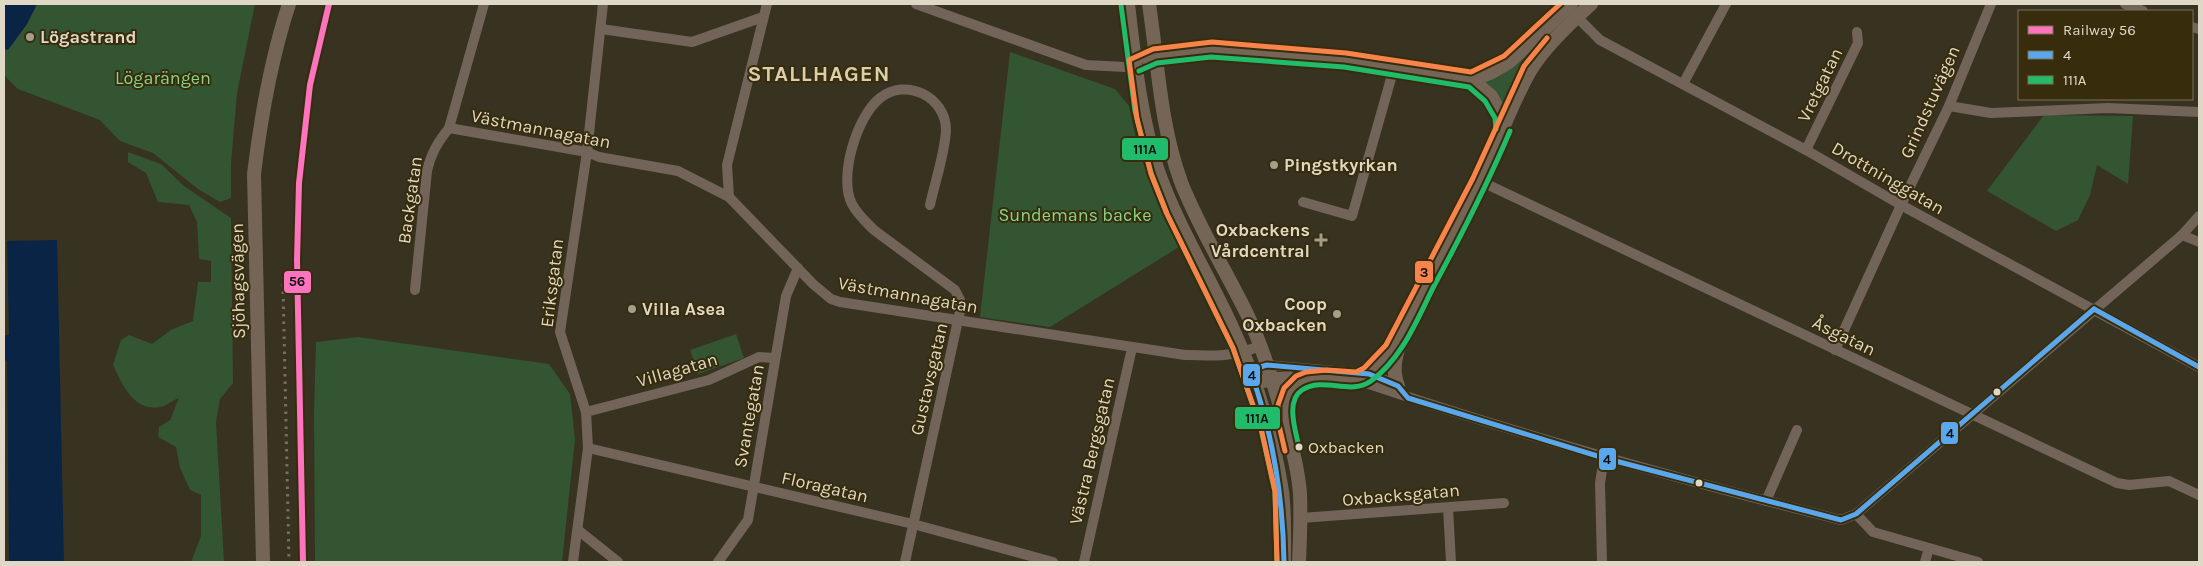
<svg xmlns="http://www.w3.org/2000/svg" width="2203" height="566" font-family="Karla,sans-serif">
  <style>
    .green { fill: #335532 }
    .water { fill: #0a2446 }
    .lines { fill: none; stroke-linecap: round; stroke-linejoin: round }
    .minor { stroke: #726458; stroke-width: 10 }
    .secondary { stroke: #746556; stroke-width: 14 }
    .rail { stroke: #786e62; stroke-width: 3; stroke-dasharray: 2.5 5; stroke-linecap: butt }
    .bus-1-casing { stroke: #372c0c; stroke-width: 9 }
    .bus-2-casing { stroke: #372c0c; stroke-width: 9 }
    .bus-3-casing { stroke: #372c0c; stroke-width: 9 }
    .bus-1 { stroke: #5aa8eb; stroke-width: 5 }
    .bus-2 { stroke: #20bc6c; stroke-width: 5 }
    .bus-3 { stroke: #f8844c; stroke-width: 5 }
    .rail-1-casing { stroke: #372c0c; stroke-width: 10 }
    .rail-1 { stroke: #fc73be; stroke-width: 6 }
    .poi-dot { fill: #a59e8c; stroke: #372c0c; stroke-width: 2 }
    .bus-dot { fill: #dfd8c6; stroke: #372c0c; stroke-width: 2 }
    .labels { text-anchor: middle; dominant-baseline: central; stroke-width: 4; stroke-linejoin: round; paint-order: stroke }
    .bus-label { font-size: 17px; fill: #dfd8c6; stroke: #372c0c; text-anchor: start }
    .poi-label { font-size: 18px; font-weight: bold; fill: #dfd8c6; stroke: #372c0c; text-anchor: start }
    .park-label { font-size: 18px; fill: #86d58a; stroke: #372c0c }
    .street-label { font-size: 18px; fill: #dfd8c6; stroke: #372c0c }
    .district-label { font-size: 22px; font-weight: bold; letter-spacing: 1px; fill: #dbceaa; stroke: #372c0c }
    .line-badge { stroke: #372c0c; stroke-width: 2 }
    .pale-badge-label { font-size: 14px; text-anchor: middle; font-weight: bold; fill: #111 }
  </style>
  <rect width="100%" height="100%" fill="#383221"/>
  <g class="green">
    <path d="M37 4H255L237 93 231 164V198L220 202 198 189 153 153 120 141 100 120 18 89 4 75V49H8L27 24Z"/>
    <path d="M1562 20 1559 26 1504 108 1480 79Z"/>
    <path d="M1010 52 1115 89 1129 106 1138 148 1156 196 1179 247 1050 327 980 317Z"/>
    <path d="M2044 115 2133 116 2128 184 2097 165 2090 195 2078 220 2056 231 1987 191Z"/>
    <path d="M128 152 161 164 184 186 231 218 233 383 220 399 216 422 224 562H191L201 536V495L190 490 180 468 176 447 158 437 159 427 170 420 179 398C173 400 166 406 160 407 134 412 122 384 113 365L121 340 129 335 152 344 171 330 193 321 198 282H211V261L199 259 197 222 189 205 158 202 146 173 128 162Z"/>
    <path d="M736 334 744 358 698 374 690 350Z"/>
    <path d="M358 337 549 364 570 394 575 439 562 562H315L314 412 316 342Z"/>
  </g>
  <g class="water">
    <path d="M4 4H37L27 24 8 50 4 49Z"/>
    <path d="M57 240 64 562H9L7 361 4 360V335H9L7 241Z"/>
  </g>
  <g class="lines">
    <g class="minor">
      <path d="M916 4 1086 65 1125 67 1136 64"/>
      <path d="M2125 4 2143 11"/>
      <path d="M1573 13 1600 40 1806 150 1901 205 2199 367"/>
      <path d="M2192 27 2199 29"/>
      <path d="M601 29 692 42 763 17"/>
      <path d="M1683 84 1726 4"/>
      <path d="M1949 106 1991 113 2108 108 2199 112"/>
      <path d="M449 128 587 152 599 157 678 171 729 197 813 284 831 299 840 302 1185 355C1214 356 1233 357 1260 346"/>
      <path d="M1806 150 1858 43 1857 32"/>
      <path d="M1480 181 2117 483 2129 485 2169 481 2199 495"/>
      <path d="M729 197 727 165 767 4"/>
      <path d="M1303 202 1352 216 1394 68"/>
      <path d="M2182 235 2199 242"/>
      <path d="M415 290 427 171C431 153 438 142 449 128L484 4"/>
      <path d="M1835 350 1901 205 1949 106 1991 4"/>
      <path d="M1267 365 1369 374 1379 377 1399 388"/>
      <path d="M1357 380C1516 434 1678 479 1841 520L1856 514 2182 235 2199 216"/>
      <path d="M586 412 709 380 759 357 775 358"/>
      <path d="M588 448 913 524 1053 562"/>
      <path d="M1766 501 1797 430"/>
      <path d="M1448 508 1451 562"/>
      <path d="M1856 514 1873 532 1978 562"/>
      <path d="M1301 518 1504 503"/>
      <path d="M578 530 618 562"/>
      <path d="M573 562 588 448 586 412 560 332 587 152 603 4"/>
      <path d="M718 562 748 520 786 296 798 268"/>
      <path d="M905 562 960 311V300L955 290 874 230C866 222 857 214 852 204 838 177 857 116 880 98 906 77 946 97 946 130 945 153 935 182 930 205"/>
      <path d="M1084 562 1132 348"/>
      <path d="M1602 562 1600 483 1604 458"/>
      <path d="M1925 562 1929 548"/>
    </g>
    <g class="secondary">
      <path d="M1128 4C1134 57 1141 120 1158 171 1177 225 1207 273 1231 325 1255 377 1273 433 1282 491 1285 514 1284 538 1284 562"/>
      <path d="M1149 4C1158 63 1160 124 1181 182 1199 228 1225 269 1247 314 1261 343 1271 375 1280 406 1289 434 1298 465 1300 494 1301 517 1300 540 1299 562"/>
      <path d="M1148 59 1155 56 1211 49 1345 60 1472 80 1491 96 1502 116 1503 128"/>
      <path d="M1472 80 1492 72 1509 62 1571 4"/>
      <path d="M1264 381 1272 379H1307"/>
      <path d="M1398 386C1392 371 1395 358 1400 343"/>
      <path d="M1285 415C1285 382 1308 376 1337 378 1343 379 1353 381 1359 379 1380 371 1395 345 1405 326 1431 278 1457 230 1480 181 1497 145 1510 106 1530 71 1543 49 1572 21 1591 4"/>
      <path d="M263 562 254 174C261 116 271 59 289 4"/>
    </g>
    <path class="rail" d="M283 284 289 562"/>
    <defs>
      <g id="bus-1">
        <path d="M2094 309 2199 367"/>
        <path d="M1284 562C1283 495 1273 433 1250 370L1267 365 1369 374 1398 386 1408 398 1604 458 1841 520 1856 514 2094 309"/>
      </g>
      <g id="bus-2">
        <path d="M1121 5 1135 111 1151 173 1167 214 1233 348 1261 429 1275 492 1277 562"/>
        <path d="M1139 71 1157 63 1211 57 1344 67 1469 87 1485 101 1495 118 1496 129"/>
        <path d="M1299 447C1296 432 1285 401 1302 390 1324 376 1350 396 1371 381 1403 358 1418 317 1435 284 1462 234 1488 183 1510 131"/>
      </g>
      <g id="bus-3">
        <path d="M1285 451 1278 421V405L1284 388 1296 376 1306 372 1327 370 1356 372 1364 368 1386 345 1473 178 1524 66 1547 38"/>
        <path d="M1277 562 1275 491 1261 428 1233 348 1167 214 1151 174 1137 119 1129 60 1153 49 1212 42 1346 53 1471 72 1504 56 1560 4"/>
      </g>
    </defs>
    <use href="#bus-1" class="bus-1-casing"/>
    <use href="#bus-2" class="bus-2-casing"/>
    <use href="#bus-3" class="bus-3-casing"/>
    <use href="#bus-1" class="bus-1"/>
    <use href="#bus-2" class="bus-2"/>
    <use href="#bus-3" class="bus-3"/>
    <defs>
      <path id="rail-1" d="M303 562 297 260 299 183 310 85 329 4"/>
    </defs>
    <use href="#rail-1" class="rail-1-casing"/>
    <use href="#rail-1" class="rail-1"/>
  </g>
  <g class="poi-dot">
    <circle cx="30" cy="37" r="5"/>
    <circle cx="1274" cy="165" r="5"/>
    <path d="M1318.5 232.5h5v5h5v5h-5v5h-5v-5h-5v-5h5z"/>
    <circle cx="632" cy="309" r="5"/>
    <circle cx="1337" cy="314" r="5"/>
  </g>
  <g class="bus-dot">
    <circle cx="1997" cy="392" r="4.5"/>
    <circle cx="1299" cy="447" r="4.5"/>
    <circle cx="1699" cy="483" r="4.5"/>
  </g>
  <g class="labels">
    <g class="bus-label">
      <text x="1308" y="447">Oxbacken</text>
    </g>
    <g class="poi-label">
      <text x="40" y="37">Lögastrand</text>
      <text x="1284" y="165">Pingstkyrkan</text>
      <text x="1310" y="230" text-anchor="end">Oxbackens<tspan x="1310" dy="21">Vårdcentral</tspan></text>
      <text x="1327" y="304" text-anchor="end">Coop<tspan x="1327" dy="21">Oxbacken</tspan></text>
      <text x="642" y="309">Villa Asea</text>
    </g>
    <g class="park-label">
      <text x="163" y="78">Lögarängen</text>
      <text x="1075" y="215">Sundemans backe</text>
    </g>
    <g class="street-label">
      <text transform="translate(1820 85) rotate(-64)">Vretgatan</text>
      <text transform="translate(1930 102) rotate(-66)">Grindstuvägen</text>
      <text transform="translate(541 129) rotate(11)">Västmannagatan</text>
      <text transform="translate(1888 178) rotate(30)">Drottninggatan</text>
      <text transform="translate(410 200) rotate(-82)">Backgatan</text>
      <text transform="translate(238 281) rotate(-91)">Sjöhagsvägen</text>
      <text transform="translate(552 283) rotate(-83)">Eriksgatan</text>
      <text transform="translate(908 295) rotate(10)">Västmannagatan</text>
      <text transform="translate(1844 336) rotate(26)">Åsgatan</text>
      <text transform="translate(677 370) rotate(-16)">Villagatan</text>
      <text transform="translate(929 379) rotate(-77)">Gustavsgatan</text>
      <text transform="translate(749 416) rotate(-80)">Svantegatan</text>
      <text transform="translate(1092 451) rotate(-77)">Västra Bergsgatan</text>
      <text transform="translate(825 487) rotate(13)">Floragatan</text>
      <text transform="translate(1401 495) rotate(-5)">Oxbacksgatan</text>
    </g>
    <g class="district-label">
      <text x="819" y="74">STALLHAGEN</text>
    </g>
  </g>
  <g class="line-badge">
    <rect x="1121" y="137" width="48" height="24" rx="5" fill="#20bc6c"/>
    <rect x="1414" y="260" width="20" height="24" rx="5" fill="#f8844c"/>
    <rect x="283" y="270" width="29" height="24" rx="5" fill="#fc73be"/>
    <rect x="1242" y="363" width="19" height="24" rx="5" fill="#5aa8eb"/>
    <rect x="1234" y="406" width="47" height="24" rx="5" fill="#20bc6c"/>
    <rect x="1940" y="421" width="19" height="24" rx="5" fill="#5aa8eb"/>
    <rect x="1598" y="447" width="19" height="24" rx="5" fill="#5aa8eb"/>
  </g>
  <g class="pale-badge-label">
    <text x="1145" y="154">111A</text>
    <text x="1424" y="277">3</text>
    <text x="297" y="286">56</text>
    <text x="1252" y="380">4</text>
    <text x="1257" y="423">111A</text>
    <text x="1950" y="438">4</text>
    <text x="1607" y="464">4</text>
  </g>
  <rect width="2203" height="566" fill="none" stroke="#dfd8c6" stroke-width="10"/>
  <rect x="2018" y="10" width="175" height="90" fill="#372c0c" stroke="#7a7156"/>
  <rect x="2028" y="26" width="25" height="8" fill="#fc73be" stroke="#7a7156"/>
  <text x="2063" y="35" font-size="15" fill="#dfd8c6">Railway 56</text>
  <rect x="2028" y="51" width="25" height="8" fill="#5aa8eb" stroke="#7a7156"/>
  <text x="2063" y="60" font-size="15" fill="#dfd8c6">4</text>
  <rect x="2028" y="76" width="25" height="8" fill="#20bc6c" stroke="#7a7156"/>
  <text x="2063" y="85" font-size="15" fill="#dfd8c6">111A</text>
</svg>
